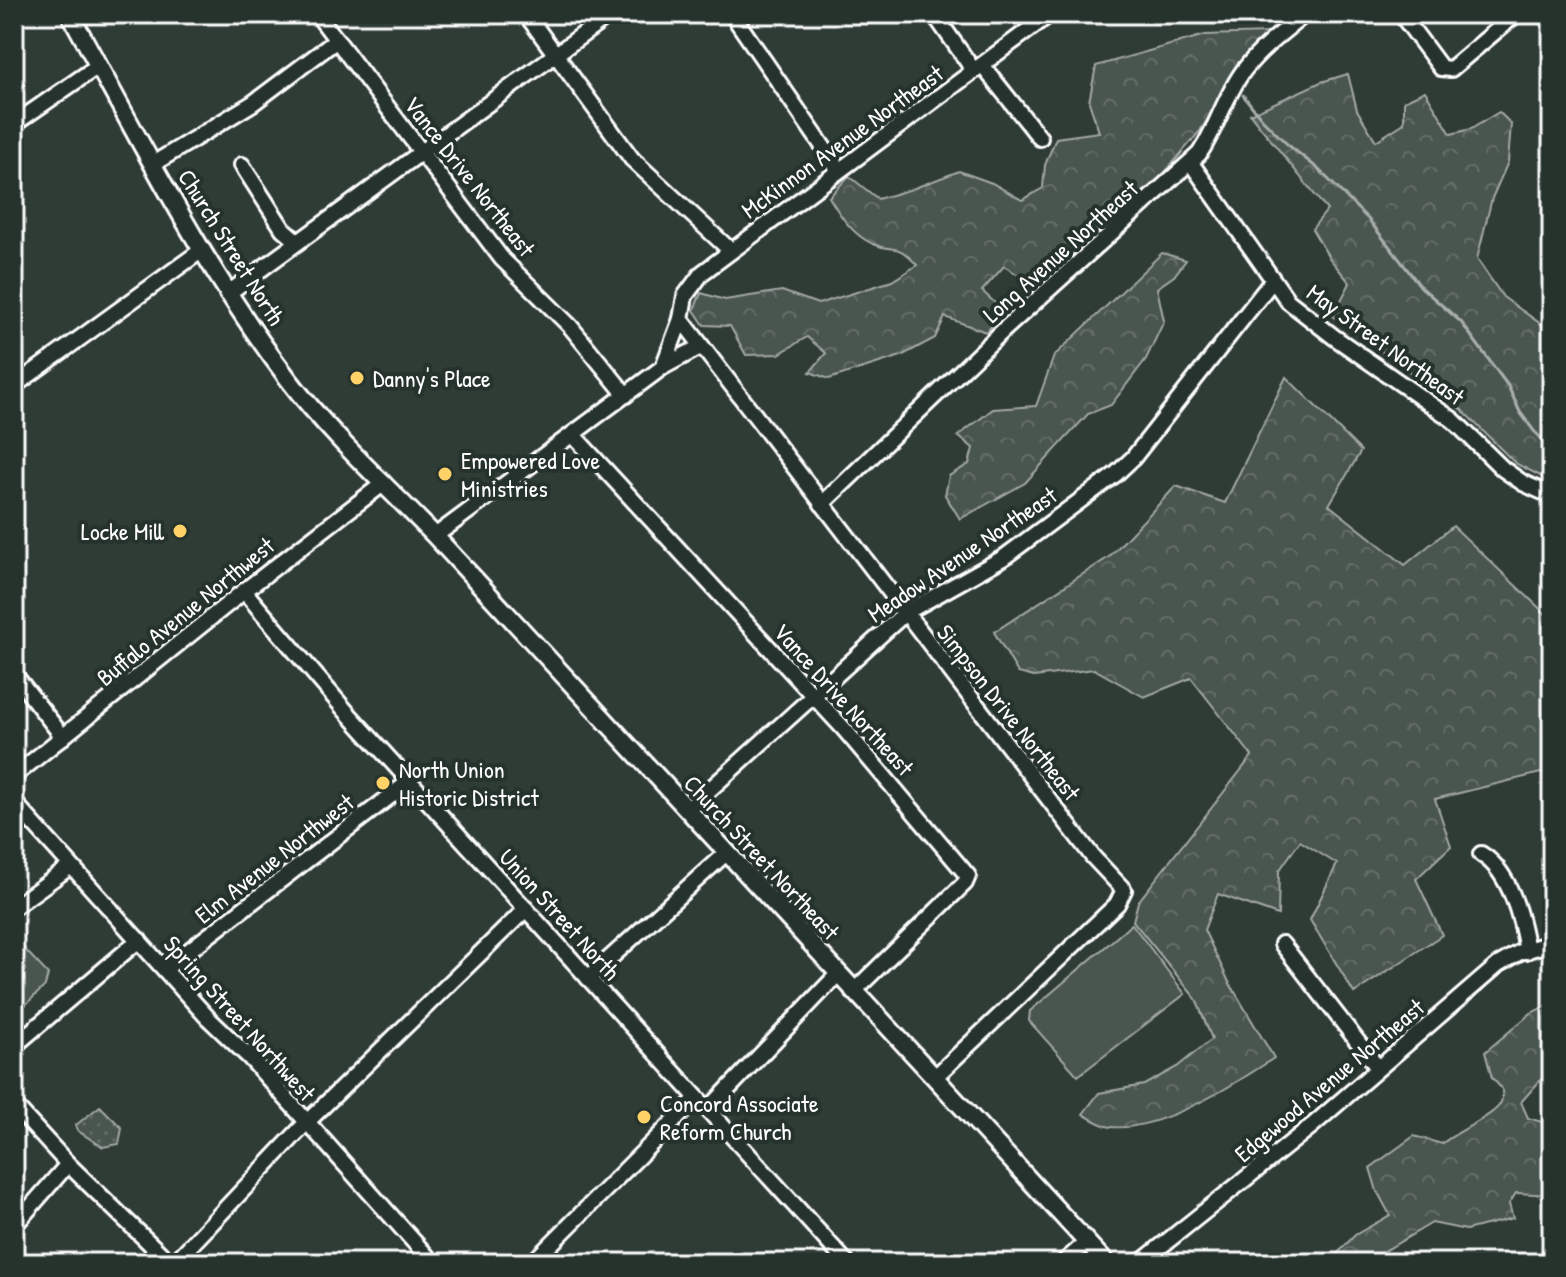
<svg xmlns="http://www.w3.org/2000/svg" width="1566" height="1277" font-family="'Patrick Hand',sans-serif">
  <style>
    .grass { fill: #4a544f; stroke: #a4aaa7; stroke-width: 2 }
    .forest { fill: url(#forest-crowns); stroke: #a4aaa7; stroke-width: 2 }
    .park { fill: url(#park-dots); stroke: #a4aaa7; stroke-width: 2 }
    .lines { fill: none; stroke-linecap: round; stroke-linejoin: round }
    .stream { stroke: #a9afac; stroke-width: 3 }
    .minor-casing { stroke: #fff; stroke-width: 20 }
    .major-casing { stroke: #fff; stroke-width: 22 }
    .minor { stroke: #26332d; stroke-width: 14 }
    .major { stroke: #26332d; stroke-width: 16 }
    .poi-dot { fill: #ffd166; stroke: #26332d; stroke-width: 3 }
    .labels { text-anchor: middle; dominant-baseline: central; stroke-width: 8; stroke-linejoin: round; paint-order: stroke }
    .street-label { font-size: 24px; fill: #fff; stroke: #26332d }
    .poi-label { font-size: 24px; fill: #fff; stroke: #26332d; text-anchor: start }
  </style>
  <defs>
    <pattern id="forest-crowns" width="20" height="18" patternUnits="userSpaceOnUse" patternTransform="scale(2)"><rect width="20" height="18" fill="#4a544f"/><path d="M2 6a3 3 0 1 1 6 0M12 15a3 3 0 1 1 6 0" fill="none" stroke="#656e69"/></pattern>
    <pattern id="park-dots" width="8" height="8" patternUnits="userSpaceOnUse" patternTransform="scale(2)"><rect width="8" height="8" fill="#4a544f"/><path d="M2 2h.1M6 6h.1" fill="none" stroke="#656e69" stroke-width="1.8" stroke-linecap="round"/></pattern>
  </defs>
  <rect width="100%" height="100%" fill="#2f3b35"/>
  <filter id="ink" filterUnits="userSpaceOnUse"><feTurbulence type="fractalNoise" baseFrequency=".0125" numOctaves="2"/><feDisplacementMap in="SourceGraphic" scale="16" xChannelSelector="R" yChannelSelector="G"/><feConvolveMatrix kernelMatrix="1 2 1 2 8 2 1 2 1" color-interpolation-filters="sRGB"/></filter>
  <g filter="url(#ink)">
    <g class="grass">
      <path d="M1132 924 1185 994 1078 1076 1029 1021 1030 1011Z"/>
      <path d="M14 938 48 974 45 986 14 1016Z"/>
    </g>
    <g class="forest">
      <path d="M1268 33 1227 88 1200 131 1162 176 1036 286 1004 266 982 291 1005 312 986 332 945 317 935 338 901 356 829 379 810 372 826 353 807 337 779 354 746 355 730 326 704 325 694 310 701 293 725 300 782 291 818 304 892 281 917 265C894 240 897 254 873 244 852 235 840 215 829 197L849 176 878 199 912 189 959 171 992 183 1022 200 1043 188 1045 165 1056 138 1099 132 1089 102 1096 66 1205 35Z"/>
      <path d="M1348 74 1357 110 1376 141 1404 123V101L1425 91 1451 134 1471 129 1499 112 1511 124 1508 162 1492 198 1477 259 1503 297 1545 327 1552 346V482L1515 463 1462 410 1333 316 1350 283 1330 259 1312 229 1327 210 1250 114 1321 82Z"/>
      <path d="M1162 253 1186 260 1174 276 1157 288 1164 321 1146 359 1111 405 1088 414 1025 483 960 519 945 495 949 476 969 464 973 448 958 436 993 409 1036 406 1054 356Z"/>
      <path d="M1286 377 1361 451 1329 505 1405 565 1453 526 1552 620V753L1545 772 1435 799 1451 846 1416 879 1442 935 1354 993 1310 920 1337 864 1300 841 1279 871 1278 915 1218 894 1204 930 1229 982 1274 1058C1234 1085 1159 1132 1111 1127 1102 1126 1091 1119 1083 1114L1099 1093 1144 1085 1177 1067 1212 1039 1196 999 1133 921 1138 902 1252 756 1191 678 1144 697 1094 669 1034 677 1018 673 994 632 1109 557 1176 486 1225 503Z"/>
      <path d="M1552 1003V1067L1521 1102 1528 1118 1552 1125V1195L1516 1193 1509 1204 1513 1218 1466 1230 1432 1223 1383 1252 1380 1263H1337V1254L1355 1235 1390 1215 1377 1191 1370 1168 1414 1136 1442 1144C1455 1132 1497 1115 1501 1102 1503 1098 1502 1093 1502 1089L1492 1078 1485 1052 1531 1013Z"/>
    </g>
    <path class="park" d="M100 1106 122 1128 119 1144 103 1147 78 1131 76 1125Z"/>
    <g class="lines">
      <path class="stream" d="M1243 95 1262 119 1287 144 1317 168 1368 219 1421 287 1461 322 1508 386 1520 412 1534 431 1552 449"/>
      <defs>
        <g id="minor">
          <path d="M317 14 502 259 570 326 626 395"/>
          <path d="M526 14 632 159 731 251"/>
          <path d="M732 14 839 170"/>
          <path d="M934 14 974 71"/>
          <path d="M1401 14 1441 68 1451 69 1516 14"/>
          <path d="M982 65 1040 138"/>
          <path d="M14 124 98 66"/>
          <path d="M1191 163 1288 301 1334 337 1453 420 1503 469 1523 483 1552 496"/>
          <path d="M153 164 253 103 337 40"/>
          <path d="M242 165 283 229 298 242"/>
          <path d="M227 294 611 14"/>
          <path d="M663 367 681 319"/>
          <path d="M14 386 202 250"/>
          <path d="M573 435 844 729 968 876 965 883 853 992"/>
          <path d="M822 504 1007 327 1199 154C1217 128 1225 95 1244 70 1261 48 1284 31 1305 14"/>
          <path d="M435 536 663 367 700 347"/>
          <path d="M244 591 345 710 847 1263"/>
          <path d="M14 674 63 737"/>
          <path d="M14 776 244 591 384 483"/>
          <path d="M14 802 208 1018 250 1058 433 1263"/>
          <path d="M687 810 905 613 1003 558 1116 474 1133 458 1273 280"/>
          <path d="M1481 854C1510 871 1522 920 1527 951"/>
          <path d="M14 907 71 866"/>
          <path d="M1282 944 1378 1068"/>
          <path d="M165 969 410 781"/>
          <path d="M588 978 726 853"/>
          <path d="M14 1046 139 940"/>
          <path d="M935 1077 1117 904 1124 890 1093 857 681 319 685 296 702 273 1050 14"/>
          <path d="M14 1105 68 1164 170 1263"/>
          <path d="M708 1110 838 974"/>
          <path d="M14 1226 68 1164"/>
          <path d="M174 1263 306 1123 526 909"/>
          <path d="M532 1263 697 1098"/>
          <path d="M1063 1263 1087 1242"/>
          <path d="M1140 1263 1313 1125 1498 965 1520 952 1552 943"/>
          <path d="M1519 1263H1544"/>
        </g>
        <path id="major" d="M70 14C139 138 203 267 289 380 332 437 386 485 435 536L1106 1263"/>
      </defs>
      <use href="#minor" class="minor-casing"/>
      <use href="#major" class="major-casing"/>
      <use href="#minor" class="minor"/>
      <use href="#major" class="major"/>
    </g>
  </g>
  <g class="poi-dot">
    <circle cx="357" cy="378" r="8"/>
    <circle cx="445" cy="474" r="8"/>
    <circle cx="180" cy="531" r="8"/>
    <circle cx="383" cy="783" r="8"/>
    <circle cx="644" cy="1117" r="8"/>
  </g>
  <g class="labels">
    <g class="street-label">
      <text transform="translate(842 141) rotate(-36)">McKinnon Avenue Northeast</text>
      <text transform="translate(470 176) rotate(52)">Vance Drive Northeast</text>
      <text transform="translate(232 247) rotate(58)">Church Street North</text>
      <text transform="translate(1060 251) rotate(-42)">Long Avenue Northeast</text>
      <text transform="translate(1386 344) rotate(36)">May Street Northeast</text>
      <text transform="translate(962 554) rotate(-34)">Meadow Avenue Northeast</text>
      <text transform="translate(185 611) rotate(-39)">Buffalo Avenue Northwest</text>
      <text transform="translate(844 699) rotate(48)">Vance Drive Northeast</text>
      <text transform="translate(1009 712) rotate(52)">Simpson Drive Northeast</text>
      <text transform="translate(762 857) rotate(47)">Church Street Northeast</text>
      <text transform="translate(274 858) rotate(-38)">Elm Avenue Northwest</text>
      <text transform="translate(560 914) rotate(48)">Union Street North</text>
      <text transform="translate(240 1018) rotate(48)">Spring Street Northwest</text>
      <text transform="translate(1329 1080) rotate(-40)">Edgewood Avenue Northeast</text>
    </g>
    <g class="poi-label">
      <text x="373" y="378">Danny's Place</text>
      <text x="461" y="460">Empowered Love<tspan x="461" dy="28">Ministries</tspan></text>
      <text x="164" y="531" text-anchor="end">Locke Mill</text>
      <text x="399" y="769">North Union<tspan x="399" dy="28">Historic District</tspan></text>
      <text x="660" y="1103">Concord Associate<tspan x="660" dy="28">Reform Church</tspan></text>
    </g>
  </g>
  <rect width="1566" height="1277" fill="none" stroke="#26332d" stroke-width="48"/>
  <rect x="24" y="24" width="1518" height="1229" fill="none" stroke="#fff" stroke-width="3" filter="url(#ink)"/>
</svg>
